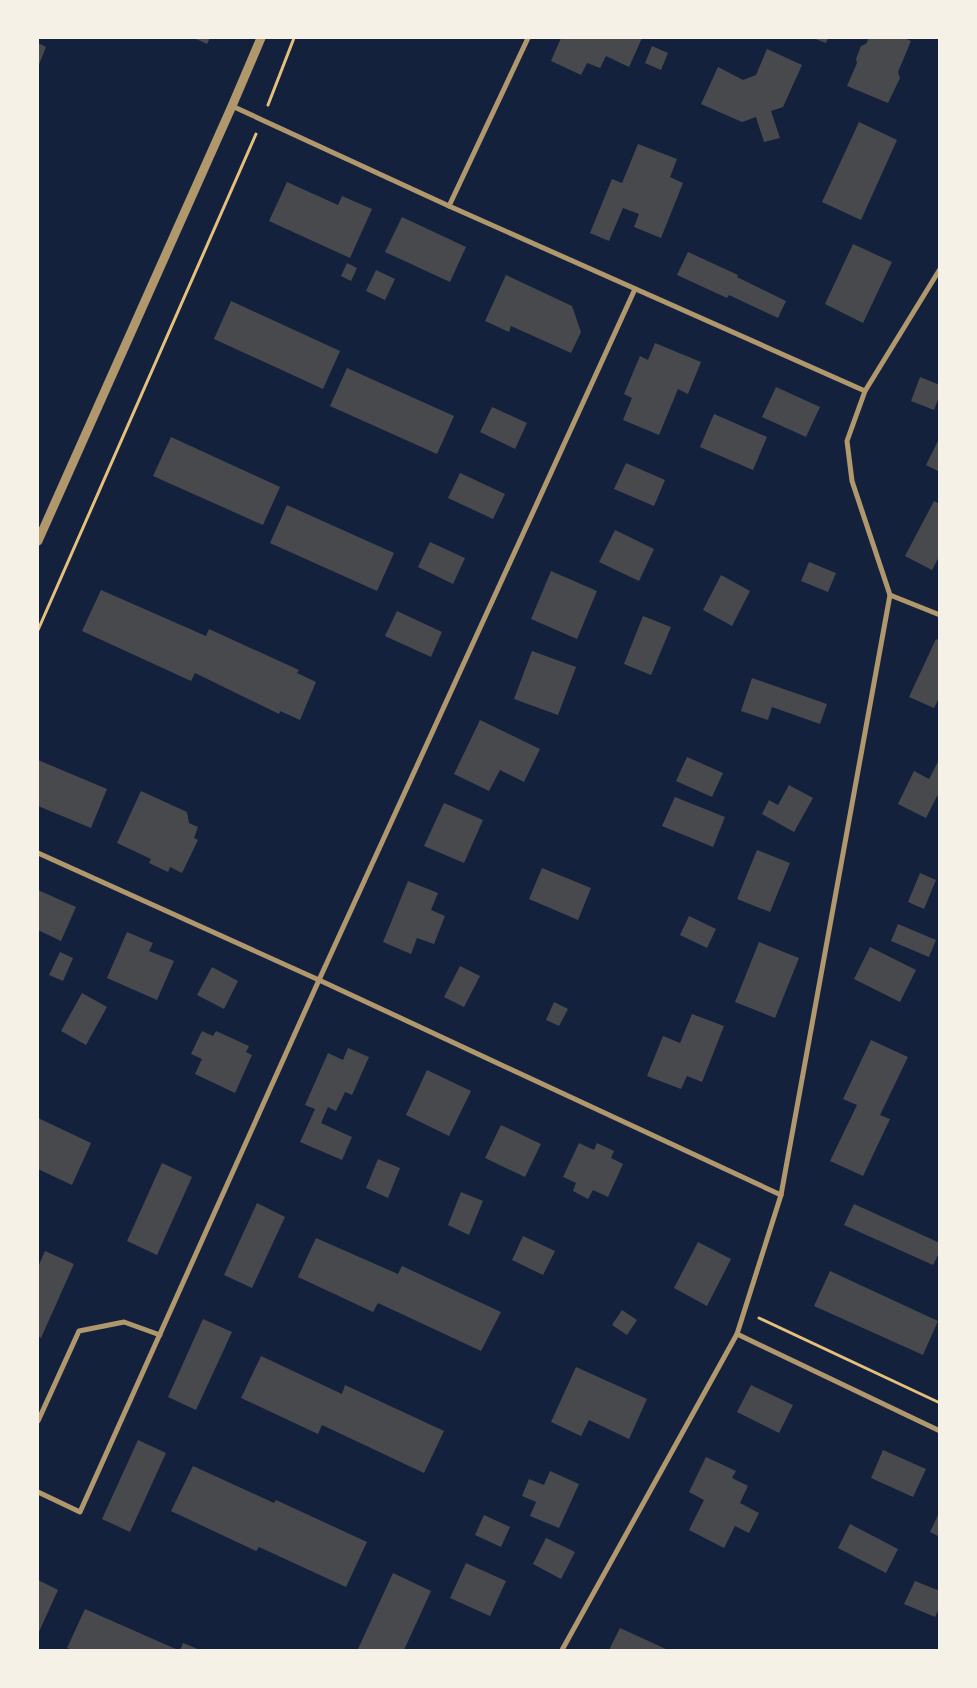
<svg xmlns="http://www.w3.org/2000/svg" width="977" height="1688" font-family="'IBM Plex Sans',sans-serif">
  <style>
    .building { fill: #48494c }
    .lines { fill: none; stroke-linecap: round; stroke-linejoin: round }
    .path { stroke: #e5c07b; stroke-width: 3 }
    .minor { stroke: #b1986c; stroke-width: 5 }
    .tertiary { stroke: #b1986c; stroke-width: 9 }
  </style>
  <rect width="100%" height="100%" fill="#14213d"/>
  <g class="building">
    <path d="M194 38H210L207 44Z"/>
    <path d="M561 38H642L629 67 606 56 600 68 587 63 581 75 551 61Z"/>
    <path d="M813 38H828L826 43Z"/>
    <path d="M869 38H904L911 41 898 72 900 78 888 103 847 86 857 63 856 59 861 46 866 44Z"/>
    <path d="M38 43 46 47 38 67Z"/>
    <path d="M652 46 668 53 661 70 645 63Z"/>
    <path d="M767 49 802 65 783 107 771 111 780 138 764 142 756 117 742 122 701 104 718 67 743 80 756 75Z"/>
    <path d="M859 122 897 140 861 220 822 202Z"/>
    <path d="M638 144 677 159 670 177 683 183 661 238 634 227 639 214 623 208 609 241 590 233 612 179 622 183Z"/>
    <path d="M287 182 338 205 342 196 372 209 350 258 269 221Z"/>
    <path d="M402 217 466 247 450 282 385 252Z"/>
    <path d="M853 244 892 262 863 323 825 304Z"/>
    <path d="M688 252 738 275 737 277 786 301 778 318 729 295 727 298 677 275Z"/>
    <path d="M347 263 357 268 351 281 341 276Z"/>
    <path d="M376 270 395 279 385 300 366 291Z"/>
    <path d="M506 275 572 306 581 332 571 353 511 326 509 332 485 321Z"/>
    <path d="M231 301 340 351 323 389 214 339Z"/>
    <path d="M655 343 701 362 688 394 678 389 659 435 623 420 632 398 624 394 640 356 648 360Z"/>
    <path d="M347 368 454 416 437 454 330 406Z"/>
    <path d="M920 377 940 385V394L934 410 911 401Z"/>
    <path d="M776 387 820 407 806 437 762 417Z"/>
    <path d="M492 407 527 423 515 449 480 432Z"/>
    <path d="M714 414 767 437 753 470 700 447Z"/>
    <path d="M171 437 280 487 263 525 153 476Z"/>
    <path d="M940 437V472L926 465Z"/>
    <path d="M626 463 665 480 654 506 614 489Z"/>
    <path d="M460 473 505 494 493 519 448 498Z"/>
    <path d="M934 501 940 504V555L932 570 905 556Z"/>
    <path d="M287 505 394 553 377 591 270 543Z"/>
    <path d="M615 530 654 549 639 581 599 562Z"/>
    <path d="M430 542 465 558 453 584 418 567Z"/>
    <path d="M809 562 836 573 828 592 801 581Z"/>
    <path d="M551 571 597 591 577 639 531 619Z"/>
    <path d="M721 575 750 591 732 626 703 610Z"/>
    <path d="M101 590 206 636 209 629 299 670 297 673 316 682 300 720 280 711 279 714 195 673 191 681 82 631Z"/>
    <path d="M397 611 442 632 431 657 385 636Z"/>
    <path d="M643 616 671 627 651 675 624 664Z"/>
    <path d="M936 639 940 641V696L934 708 909 697Z"/>
    <path d="M532 651 576 667 558 715 514 699Z"/>
    <path d="M752 678 827 704 820 724 772 707 768 720 741 711Z"/>
    <path d="M480 720 540 749 524 782 500 770 489 791 454 774Z"/>
    <path d="M687 757 723 773 712 797 676 781Z"/>
    <path d="M940 758V798L937 796 926 818 898 804 914 771 929 779Z"/>
    <path d="M38 760 107 789 91 828 38 806Z"/>
    <path d="M789 785 813 798 794 832 762 814 769 800 778 805Z"/>
    <path d="M141 791 187 812 189 823 198 827 194 838 198 840 182 873 170 867 168 872 149 863 151 859 117 843Z"/>
    <path d="M675 797 725 817 713 847 662 826Z"/>
    <path d="M444 803 483 820 464 863 424 846Z"/>
    <path d="M757 850 790 863 770 912 737 899Z"/>
    <path d="M542 868 591 888 578 920 529 899Z"/>
    <path d="M920 873 936 880 924 909 908 902Z"/>
    <path d="M408 881 438 893 431 910 445 916 434 944 417 938 411 954 383 942Z"/>
    <path d="M38 890 76 907 61 941 38 930Z"/>
    <path d="M689 916 716 929 707 948 680 935Z"/>
    <path d="M898 924 936 940 929 957 891 941Z"/>
    <path d="M127 932 153 943 149 951 174 961 157 1000 107 978Z"/>
    <path d="M759 942 799 958 775 1018 735 1002Z"/>
    <path d="M870 947 916 970 900 1002 854 979Z"/>
    <path d="M60 952 73 958 63 981 49 975Z"/>
    <path d="M460 966 480 976 464 1007 444 997Z"/>
    <path d="M212 967 238 981 224 1009 197 995Z"/>
    <path d="M82 993 107 1007 86 1045 61 1031Z"/>
    <path d="M554 1002 568 1009 559 1026 546 1020Z"/>
    <path d="M692 1014 724 1026 702 1082 687 1076 681 1089 647 1076 663 1036 680 1043Z"/>
    <path d="M202 1031 213 1036 216 1031 249 1046 246 1052 252 1055 235 1093 195 1074 202 1059 191 1054Z"/>
    <path d="M871 1040 908 1057 880 1115 890 1119 863 1176 830 1161 857 1105 843 1099Z"/>
    <path d="M348 1048 369 1057 352 1095 345 1092 336 1111 328 1107 321 1123 352 1137 342 1160 300 1142 315 1109 305 1105 328 1053 343 1060Z"/>
    <path d="M427 1070 471 1091 449 1136 406 1115Z"/>
    <path d="M38 1118 91 1143 72 1185 38 1169Z"/>
    <path d="M501 1125 541 1144 525 1177 485 1158Z"/>
    <path d="M579 1143 594 1150 597 1143 614 1151 611 1158 623 1164 608 1197 593 1190 588 1199 573 1191 576 1183 563 1177Z"/>
    <path d="M378 1159 400 1168 388 1198 366 1188Z"/>
    <path d="M162 1163 192 1177 157 1255 127 1241Z"/>
    <path d="M461 1192 483 1201 469 1235 448 1225Z"/>
    <path d="M257 1203 285 1217 252 1288 224 1275Z"/>
    <path d="M854 1204 940 1243V1251L933 1265 844 1225Z"/>
    <path d="M523 1236 555 1251 543 1275 512 1260Z"/>
    <path d="M316 1238 398 1274 402 1266 501 1312 481 1351 378 1303 373 1312 298 1277Z"/>
    <path d="M698 1242 731 1259 707 1306 674 1288Z"/>
    <path d="M45 1251 74 1264 41 1338 38 1336V1267Z"/>
    <path d="M830 1271 938 1321 923 1355 814 1306Z"/>
    <path d="M622 1310 637 1320 627 1335 612 1325Z"/>
    <path d="M203 1319 232 1332 196 1410 168 1397Z"/>
    <path d="M261 1356 342 1394 345 1385 444 1431 424 1473 322 1425 318 1434 241 1398Z"/>
    <path d="M576 1367 647 1399 629 1439 589 1420 581 1436 551 1422Z"/>
    <path d="M751 1385 793 1405 779 1433 737 1412Z"/>
    <path d="M138 1440 166 1453 130 1532 102 1519Z"/>
    <path d="M883 1450 926 1469 913 1497 871 1478Z"/>
    <path d="M706 1457 736 1471 732 1478 748 1486 740 1503 759 1513 749 1533 735 1526 724 1548 689 1530 704 1500 689 1492Z"/>
    <path d="M193 1466 274 1503 276 1500 367 1542 346 1587 259 1547 256 1551 171 1511Z"/>
    <path d="M550 1471 579 1484 559 1528 530 1516 536 1502 522 1496 529 1479 544 1485Z"/>
    <path d="M940 1511V1537L930 1532Z"/>
    <path d="M484 1515 510 1527 501 1547 475 1535Z"/>
    <path d="M850 1524 898 1549 886 1573 838 1548Z"/>
    <path d="M546 1538 575 1552 561 1579 533 1564Z"/>
    <path d="M466 1563 506 1581 490 1616 450 1598Z"/>
    <path d="M393 1573 431 1591 404 1650H361L358 1649Z"/>
    <path d="M38 1580 58 1590 38 1634Z"/>
    <path d="M915 1581 940 1591V1607L935 1617 904 1604Z"/>
    <path d="M85 1609 178 1650H73L67 1648Z"/>
    <path d="M620 1628 668 1650H609Z"/>
    <path d="M183 1643 200 1650H180Z"/>
  </g>
  <g class="lines">
    <g class="path">
      <path d="M268 105 294 38"/>
      <path d="M38 630 256 134"/>
      <path d="M759 1318 940 1403"/>
    </g>
    <g class="minor">
      <path d="M232 106 449 206 865 391"/>
      <path d="M449 206 528 38"/>
      <path d="M890 595 940 615"/>
      <path d="M38 853 319 980 781 1195"/>
      <path d="M737 1334 940 1431"/>
      <path d="M38 1421 79 1331 124 1322 160 1335"/>
      <path d="M38 1492 80 1512 319 980 635 289"/>
      <path d="M562 1650 737 1334 781 1195 890 595 852 481 847 441 865 391 940 269"/>
    </g>
    <path class="tertiary" d="M38 541 232 106 261 38"/>
  </g>
  <rect width="977" height="1688" fill="none" stroke="#f6f1e7" stroke-width="78"/>
</svg>
